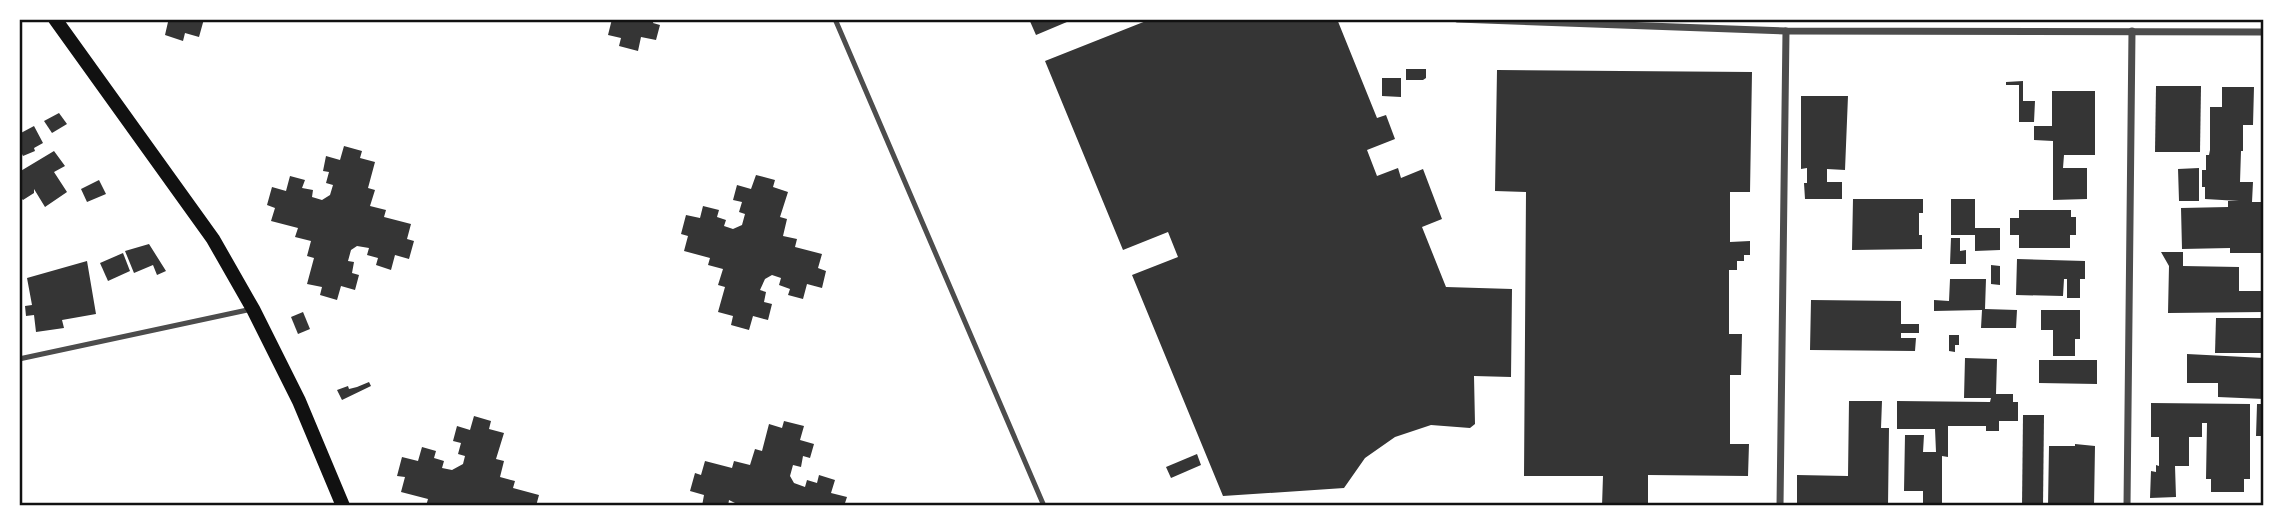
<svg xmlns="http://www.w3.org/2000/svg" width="2283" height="525" font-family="'PT Sans',sans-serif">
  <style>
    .building { fill: #353535 }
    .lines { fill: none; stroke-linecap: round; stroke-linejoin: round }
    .service { stroke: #4c4c4c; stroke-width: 5 }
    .minor { stroke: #4c4c4c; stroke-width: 7 }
    .secondary { stroke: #111; stroke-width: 14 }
    .neatline { fill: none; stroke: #111; stroke-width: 2.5 }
  </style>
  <rect width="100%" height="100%" fill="#fff"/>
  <g class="building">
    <path d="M163 19H204L199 37 185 33 183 41 165 35 168 22Z"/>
    <path d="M612 19H654L653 23 660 25 656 40 641 37 638 51 619 46 621 38 608 35Z"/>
    <path d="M1029 19H1074L1036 35Z"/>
    <path d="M1151 19H1337L1377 118 1386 115 1395 139 1367 150 1377 176 1398 168 1401 178 1423 169 1442 219 1422 227 1446 287 1512 289 1511 377 1474 376 1475 424 1470 428 1431 425 1395 437 1365 458 1344 488 1223 496 1132 275 1178 257 1168 232 1123 250 1045 61Z"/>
    <path d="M1406 69H1426V78L1423 80H1406Z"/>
    <path d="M1497 70 1752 72 1750 192H1730V242L1750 241V255H1744V261H1737V270H1729V334H1742L1741 375H1730V444H1749L1748 476 1648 475V506H1602L1603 476H1524L1526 192 1495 191Z"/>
    <path d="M1382 78H1401V97L1382 96Z"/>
    <path d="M2023 81V101H2035L2034 122H2019V85H2006V82Z"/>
    <path d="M2156 86H2201L2200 152H2155Z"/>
    <path d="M2222 87H2254L2253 125H2243V151H2241L2240 182H2253L2252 202H2264V253H2230V248L2182 249 2181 208 2228 207V201H2239L2205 199V187H2202V170H2206V155H2209L2210 150V107H2222Z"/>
    <path d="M2052 91H2095V155H2064L2063 168H2087V199L2053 200V141L2034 140V126H2052Z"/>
    <path d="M1801 96H1848L1845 170 1827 169V182H1842V199H1805L1804 183H1807V168L1801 169Z"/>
    <path d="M59 113 67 124 52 133 44 121Z"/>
    <path d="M34 126 43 143 34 148 35 151 23 156 22 154 19 155V134Z"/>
    <path d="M344 146 362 151 360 158 375 162 368 188 375 190 370 206 386 210 384 217 411 224 407 239 414 241 409 259 395 255 391 270 376 265 378 258 367 255 369 248 357 246 351 250 348 261 354 262 352 273 359 275 355 290 341 286 337 300 320 295 322 287 307 284 314 258 307 256 311 241 295 237 298 228 271 221 275 208 267 205 272 187 286 191 290 176 305 180 302 188 313 190 312 197 322 200 330 195 333 185 326 183 329 172 323 171 326 156 340 160Z"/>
    <path d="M54 151 65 166 54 172 67 192 45 207 34 189V193L23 200 21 198 19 199V172Z"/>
    <path d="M2199 168V201H2179L2178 169Z"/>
    <path d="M756 175 775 180 773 187 788 192 780 217 787 219 783 236 797 239 795 247 822 254 818 268 826 271 822 288 807 284 803 299 788 295 790 289 779 285 781 278 772 275 765 279 760 290 766 292 764 302 772 304 768 320 753 316 749 330 731 325 733 316 718 312 725 287 718 285 723 269 708 265 710 258 684 251 688 236 681 234 686 215 700 218 703 206 719 210 717 217 726 220 724 226 733 229 742 225 745 214 739 212 742 202 733 200 737 185 751 189Z"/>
    <path d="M99 180 106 194 87 202 81 189Z"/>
    <path d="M1853 199H1923V213H1919V235H1922V249L1852 250Z"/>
    <path d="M1951 199H1975V228H2000V250L1975 251V235H1951Z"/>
    <path d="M2019 210H2071V217H2076V235H2070V248H2019V235H2010V218H2019Z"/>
    <path d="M1951 238H1960V251L1966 250V264H1950Z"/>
    <path d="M149 244 166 271 157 275 153 265 134 273 125 251Z"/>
    <path d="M2161 252H2183V266L2239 267V291H2264V312L2168 313 2169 266Z"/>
    <path d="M123 253 130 271 108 281 100 263Z"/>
    <path d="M2017 259 2085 261V279H2080V298H2067V279H2064L2063 296 2016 295Z"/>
    <path d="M87 261 96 314 62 320 64 328 36 332 34 315 26 316 25 306 32 305 27 278Z"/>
    <path d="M1991 265 2000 266V285L1991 284Z"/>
    <path d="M1950 279H1986L1985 309 2017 310 2016 328H1981L1982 310 1934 311V300L1949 301Z"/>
    <path d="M1811 300 1901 301V324H1919V333H1901V338H1916L1915 351 1810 350Z"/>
    <path d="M2041 310H2080V339H2075V356H2053V330H2041Z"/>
    <path d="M303 312 310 329 298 334 291 317Z"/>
    <path d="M2216 318H2264V353H2215Z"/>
    <path d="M1949 335H1959V345H1955V352L1949 351Z"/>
    <path d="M2187 354 2264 358V399L2218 397V383H2187Z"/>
    <path d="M1965 358 1997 359 1996 394H2013V402H2018V421H1999V431H1986V426H1948V457L1942 456V503H1923V491H1904L1905 435H1924L1923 452H1936L1935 429H1897V401L1990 402 1991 398H1964Z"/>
    <path d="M2039 360H2097V384L2039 383Z"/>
    <path d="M369 382 371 386 342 400 337 390 348 386 349 389 357 387Z"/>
    <path d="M1849 401H1882L1881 428H1889L1888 506H1797V475L1848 476Z"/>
    <path d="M2151 403 2250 404V479H2244V492H2211V479H2206L2207 423H2202V437H2189V466H2175L2176 497 2150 498 2151 471 2156 472V465L2159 466V437H2151Z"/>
    <path d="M2257 404H2264V436H2256Z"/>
    <path d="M2023 415H2044L2043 506H2022Z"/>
    <path d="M474 416 491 421 489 429 504 433 496 459 504 461 500 477 515 481 513 488 539 495 536 506H426L428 499 401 492 405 477 397 476 402 457 418 461 422 447 436 451 434 458 444 461 442 468 452 470 463 464 465 456 458 454 461 443 453 441 457 426 470 430Z"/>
    <path d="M784 421 804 426 800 440 814 444 810 458 803 456 801 467 793 465 790 476 794 483 805 487 807 480 817 483 819 475 835 480 831 493 847 497 844 506H741L729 500 728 506H702L704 495 690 491 695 473 701 475 705 461 732 468 734 461 750 465 755 449 762 451 769 424 782 428Z"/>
    <path d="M2075 444 2095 446 2094 506H2048L2049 446H2075Z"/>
    <path d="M1197 454 1201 465 1171 478 1166 467Z"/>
  </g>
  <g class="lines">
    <g class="service">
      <path d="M835 19 1044 506"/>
      <path d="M19 359 252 309"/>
    </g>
    <g class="minor">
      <path d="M1457 19 1786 31 2264 32"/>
      <path d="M1780 506 1786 31"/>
      <path d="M2127 506 2132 31"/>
    </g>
    <path class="secondary" d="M55 19 213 239 253 309 299 401 343 506"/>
  </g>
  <rect width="2283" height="525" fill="none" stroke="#ffffff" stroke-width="42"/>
  <rect x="21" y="21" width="2241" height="483" class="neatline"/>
</svg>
